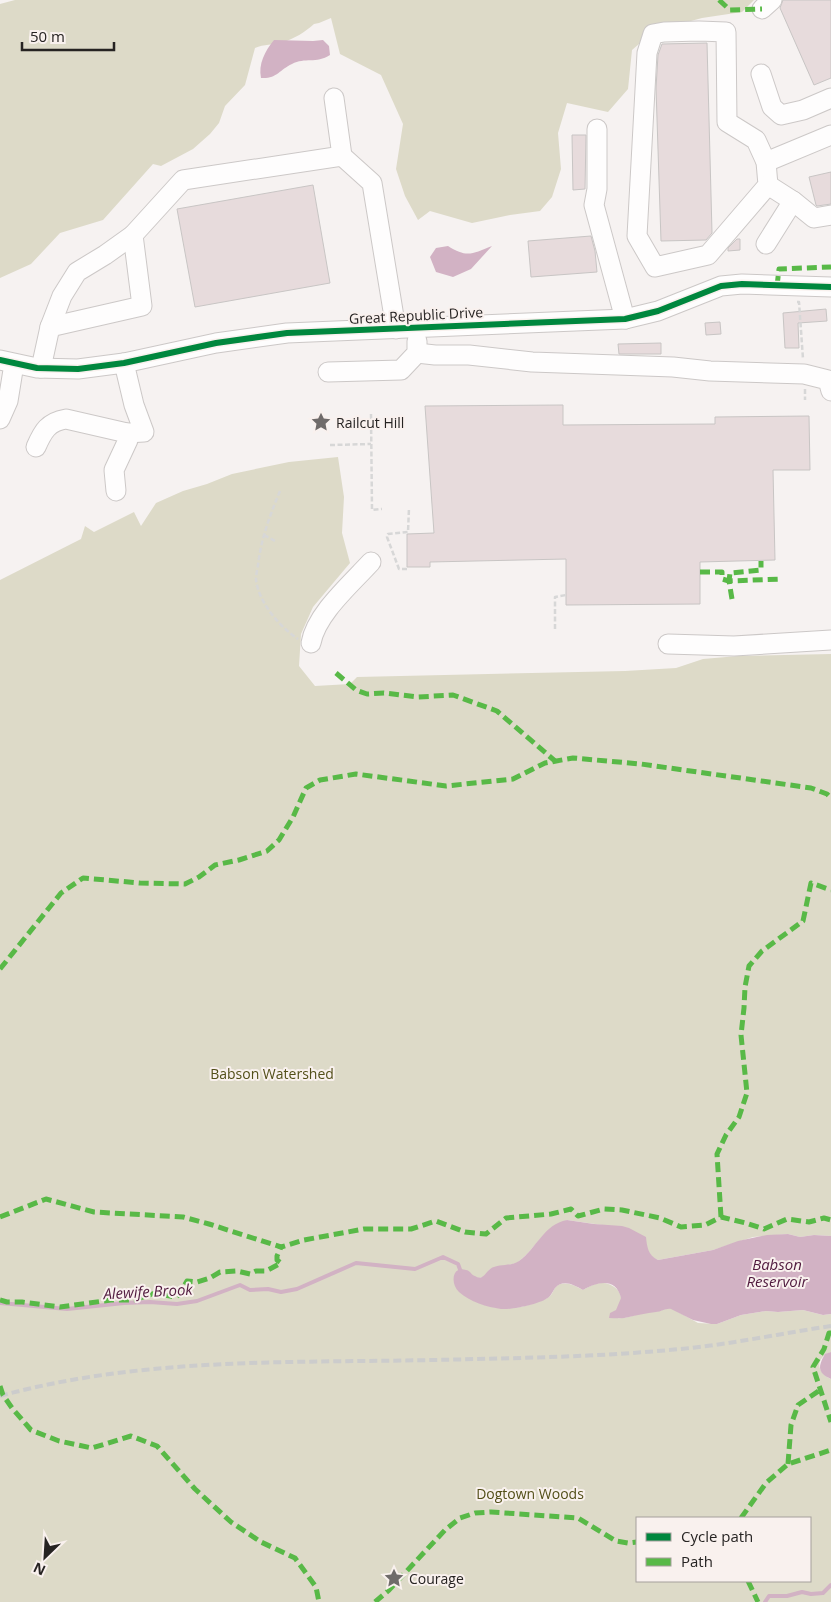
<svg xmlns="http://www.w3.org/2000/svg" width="831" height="1602" font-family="'Open Sans',sans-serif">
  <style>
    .green { fill: #dddac8; fill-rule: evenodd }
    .water { fill: #d2b2c4 }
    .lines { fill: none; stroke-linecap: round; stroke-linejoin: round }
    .stream { stroke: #d2b2c4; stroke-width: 4 }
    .building { fill: #e7dbdc; stroke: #c8c5c4 }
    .minor-casing { stroke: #ccc8c7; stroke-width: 21 }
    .path { stroke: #d7d7d7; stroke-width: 2.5; stroke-dasharray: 5 2.5; stroke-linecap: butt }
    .minor { stroke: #fefdfd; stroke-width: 19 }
    .rail { stroke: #ccc; stroke-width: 4; stroke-dasharray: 8 4; stroke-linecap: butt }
    .quiet { stroke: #58b947; stroke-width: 5; stroke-dasharray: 10 5; stroke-linecap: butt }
    .cycleway-casing { stroke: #f9f1ee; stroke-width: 9 }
    .cycleway { stroke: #00873e; stroke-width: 6 }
    .labels { text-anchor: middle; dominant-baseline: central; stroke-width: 4; stroke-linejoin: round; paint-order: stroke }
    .street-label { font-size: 14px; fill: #262322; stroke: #f9f1ee }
    .poi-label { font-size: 14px; fill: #262322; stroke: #f9f1ee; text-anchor: start }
    .park-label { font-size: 14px; fill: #534f19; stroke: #f9f1ee }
    .water-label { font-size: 15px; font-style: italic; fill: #511b3f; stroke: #f9f1ee }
  </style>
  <rect width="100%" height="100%" fill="#f6f2f1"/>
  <g class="green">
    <path d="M15 0H754L742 12 702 18 654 31 632 50 628 89 608 112 567 103 558 133 561 169 552 197 540 211 510 215 472 223 430 211 418 220 405 196 396 169 403 124 381 75 340 54 331 18 319 23 314 24C305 32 294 39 283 42 273 45 264 44 255 48L245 85 225 106 219 123 210 134 193 149 161 166 153 164 103 220 60 233 31 264 0 278V4Z"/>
    <path d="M338 457 344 497 342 533 350 563 313 607 301 634 299 666 315 686 350 684 357 677 625 671 676 668 703 659 738 656 831 654V1236L814 1235 800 1237 788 1234 753 1237 713 1250 658 1260C650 1257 646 1250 646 1242L602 1225 567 1220 541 1238 527 1254 517 1263 490 1269 484 1277 478 1278 473 1276 482 1304C502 1311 520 1309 540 1301 543 1300 548 1298 550 1296 554 1292 554 1286 560 1284 568 1282 576 1286 583 1290 588 1287 595 1283 601 1283 610 1282 622 1290 621 1299 620 1306 616 1308 616 1318 627 1319 636 1314 647 1312 652 1311 655 1312 659 1311 664 1310 666 1308 671 1308L698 1323 717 1324 741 1315 766 1311 778 1312 803 1310 823 1315 831 1314V1352C815 1358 816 1372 831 1379V1602H0V580L81 539 85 526 94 532 134 512 141 526 156 503 183 491 207 484 232 474 289 462ZM637 1518H810V1581H637Z"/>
  </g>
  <g class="water">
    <path d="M274 40 313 41 323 40 329 46 330 55C316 64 305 57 292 64 279 70 277 79 261 78 258 64 265 51 274 40Z"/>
    <path d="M448 246C467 258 472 254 492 246L471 269 453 277 436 272 430 257 436 248Z"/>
    <path d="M567 1220 594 1224 622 1226 629 1228 646 1237C647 1247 648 1255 658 1260L713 1250 738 1241 767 1235 788 1234 800 1237 814 1235 831 1236V1314L823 1315 803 1310 778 1312 766 1311 741 1315 717 1324H711L693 1320 671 1309C666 1308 661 1312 656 1312 646 1313 638 1315 629 1317 623 1319 615 1318 609 1318L610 1313 616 1310 621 1298C616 1277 597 1282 583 1290 574 1285 563 1279 555 1288 553 1291 551 1295 549 1297 541 1304 511 1310 501 1309 487 1307 470 1302 459 1292 450 1284 452 1265 466 1270 471 1271 471 1275 475 1276 483 1281 485 1273 490 1269 499 1263 510 1267 519 1261 537 1248 544 1224 567 1220Z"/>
    <path d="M831 1352V1379C817 1373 818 1366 825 1354Z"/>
  </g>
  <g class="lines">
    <g class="stream">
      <path d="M0 1303 67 1309 124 1303 150 1302 177 1304 197 1301 240 1285 250 1290 268 1289 281 1292 297 1289 356 1263 415 1269 443 1257 458 1264 462 1275"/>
      <path d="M765 1602 769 1596H787L802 1592 811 1594 823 1593 831 1585"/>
    </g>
  </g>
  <g class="building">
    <path d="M783 0H831V78L814 85 780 8Z"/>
    <path d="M707 43 712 233 706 240 661 241 656 88 658 55 662 44Z"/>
    <path d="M572 135H586L585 189 573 190Z"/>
    <path d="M831 172V204L817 206 816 205 809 177Z"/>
    <path d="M313 185 330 283 195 307 177 209Z"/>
    <path d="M591 236 595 251 597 272 531 277 528 241Z"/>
    <path d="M737 239H740V250L728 251V248Z"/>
    <path d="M826 309 827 321 798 323 799 348H785L783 313Z"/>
    <path d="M720 322 721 334 706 335 705 323Z"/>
    <path d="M661 343V354H619L618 344Z"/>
    <path d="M563 405V425L715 424V417L809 416 810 470H773L775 560 700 562V604L566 605V559L430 562V567H407V534L434 533 425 406Z"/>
  </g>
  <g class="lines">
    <defs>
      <g id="minor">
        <path d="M762 9 772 0"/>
        <path d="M699 31 726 32 727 122 756 140 766 162 768 185 708 255 655 267 637 236 647 53 653 34 664 32Z"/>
        <path d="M761 74 772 107 781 115 803 110 831 98"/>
        <path d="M597 129V189L594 205 625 319"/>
        <path d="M342 156 372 183 396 329"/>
        <path d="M766 162 831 135"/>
        <path d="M793 201 814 218 831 215"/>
        <path d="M766 244 793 201 768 185"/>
        <path d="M50 327 62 296 77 272 105 255 133 235"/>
        <path d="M417 353 435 355H469L532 362 673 367 710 371 804 374 828 380 831 391"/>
        <path d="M0 360 37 368 78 369 124 363 216 343 287 333 625 319 658 311 721 286 742 284 831 287"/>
        <path d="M41 368 50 327 142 306 133 235 183 180 342 156 334 98"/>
        <path d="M328 372 401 370 417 353V341"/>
        <path d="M0 419 8 401 14 364"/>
        <path d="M36 447C43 431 48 422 66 419L127 433 144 432 134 405 124 363"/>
        <path d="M116 491 114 470 128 440 127 433"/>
        <path d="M311 643C316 614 351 584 371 562"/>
        <path d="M668 644 734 646 831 640"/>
      </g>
    </defs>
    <use href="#minor" class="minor-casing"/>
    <g class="path">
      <path d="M797 302H799L803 359"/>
      <path d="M805 389V400"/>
      <path d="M371 414 372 510 382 509"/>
      <path d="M330 445 371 444"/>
      <path d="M280 491C270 515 261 539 258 565 257 570 256 576 256 580 259 603 280 627 298 639"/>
      <path d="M264 535 277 542"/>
      <path d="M407 569H399L387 537 388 534 408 532 409 508"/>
      <path d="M555 629V597L566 595"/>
    </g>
    <use href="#minor" class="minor"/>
    <path class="rail" d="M0 1396C142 1357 289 1363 434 1360 519 1358 605 1357 690 1348 737 1343 784 1333 831 1326"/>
    <g class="quiet">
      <path d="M719 0 730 10 762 9"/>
      <path d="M777 286 779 269 831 267"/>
      <path d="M700 572H722V579L729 581 782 579"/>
      <path d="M732 599 729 581 730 573 761 570V561"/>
      <path d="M336 673 356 690 367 694 384 693 418 697 453 695 497 711 555 761"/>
      <path d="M0 969 61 893 83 878 140 883 185 884 199 877 215 865 239 860 267 851 279 840 293 817 306 788 320 780 356 774 446 786 513 779 545 763 573 758 641 764 811 788 827 794 831 798"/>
      <path d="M0 1217 46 1199 94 1212 183 1217 209 1224 281 1247 304 1240 364 1229H411L436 1221 465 1232 486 1234 506 1218 551 1214 571 1209 578 1216 604 1209 622 1210 660 1218 681 1227 705 1225 721 1217 746 1223 764 1229 787 1219 809 1222 824 1218 831 1220"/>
      <path d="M721 1217 717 1154 726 1135 739 1117 747 1093 741 1035 744 1008 745 987 749 966 762 951 803 921 811 883 831 890"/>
      <path d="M0 1300 7 1302H22L60 1307 111 1300H134L155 1293 174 1297 182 1294 183 1288 187 1281 197 1282 210 1278 220 1272 237 1271 250 1274 256 1271H266L281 1263 277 1260V1256L281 1247"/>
      <path d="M831 1333H829L824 1349 813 1367 831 1422"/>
      <path d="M0 1386 3 1395 12 1408 31 1430 59 1441 92 1448 131 1436 157 1446 195 1489 231 1522 261 1542 295 1558 316 1587 319 1602"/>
      <path d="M788 1464 791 1425 798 1405 820 1390"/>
      <path d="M741 1518 766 1483 788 1464 831 1450"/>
      <path d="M748 1581 758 1602"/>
      <path d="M375 1602 389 1590 445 1530 460 1518 475 1513 491 1512 578 1518 616 1541 628 1543 637 1542"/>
    </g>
    <defs>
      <path id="cycleway" d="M0 360 37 368 78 369 124 363 216 343 287 333 625 319 658 311 721 286 742 284 831 287"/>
    </defs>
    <use href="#cycleway" class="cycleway-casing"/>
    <use href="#cycleway" class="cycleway"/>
  </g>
  <defs>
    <symbol id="sight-bare" viewBox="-9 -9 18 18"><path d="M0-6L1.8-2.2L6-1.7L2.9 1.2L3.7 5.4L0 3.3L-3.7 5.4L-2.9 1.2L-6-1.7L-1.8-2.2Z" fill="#6f6b6a" stroke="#f9f1ee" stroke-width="2.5" paint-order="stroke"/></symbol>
  </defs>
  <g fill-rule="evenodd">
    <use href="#sight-bare" x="307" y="408" width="28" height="28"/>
    <use href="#sight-bare" x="380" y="1564" width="28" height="28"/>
  </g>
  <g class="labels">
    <g class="street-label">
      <text transform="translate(416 315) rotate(-3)">Great Republic Drive</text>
    </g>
    <g class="poi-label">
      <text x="336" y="422">Railcut Hill</text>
      <text x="409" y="1578">Courage</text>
    </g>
    <g class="park-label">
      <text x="272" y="1073">Babson Watershed</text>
      <text x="530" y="1493">Dogtown Woods</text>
    </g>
    <g class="water-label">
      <text x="777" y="1264">Babson<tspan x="777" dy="17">Reservoir</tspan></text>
      <text transform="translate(148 1291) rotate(-3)">Alewife Brook</text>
    </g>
  </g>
  <rect x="636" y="1517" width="175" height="65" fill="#f9f1ee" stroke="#a59f9c"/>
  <rect x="646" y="1533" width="25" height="8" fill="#00873e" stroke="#a59f9c"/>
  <text x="681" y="1542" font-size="15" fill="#262322">Cycle path</text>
  <rect x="646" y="1558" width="25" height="8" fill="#58b947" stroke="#a59f9c"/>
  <text x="681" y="1567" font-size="15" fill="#262322">Path</text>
  <g transform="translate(45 1557) rotate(205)" stroke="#f9f1ee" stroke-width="4" paint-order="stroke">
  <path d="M0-4L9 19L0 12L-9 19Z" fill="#262322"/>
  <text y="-8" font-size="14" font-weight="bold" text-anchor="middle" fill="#262322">N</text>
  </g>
  <path d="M22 42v8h92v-8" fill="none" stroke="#262322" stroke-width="2.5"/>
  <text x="30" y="42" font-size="15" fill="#262322" stroke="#f9f1ee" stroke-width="4" paint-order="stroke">50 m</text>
</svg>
